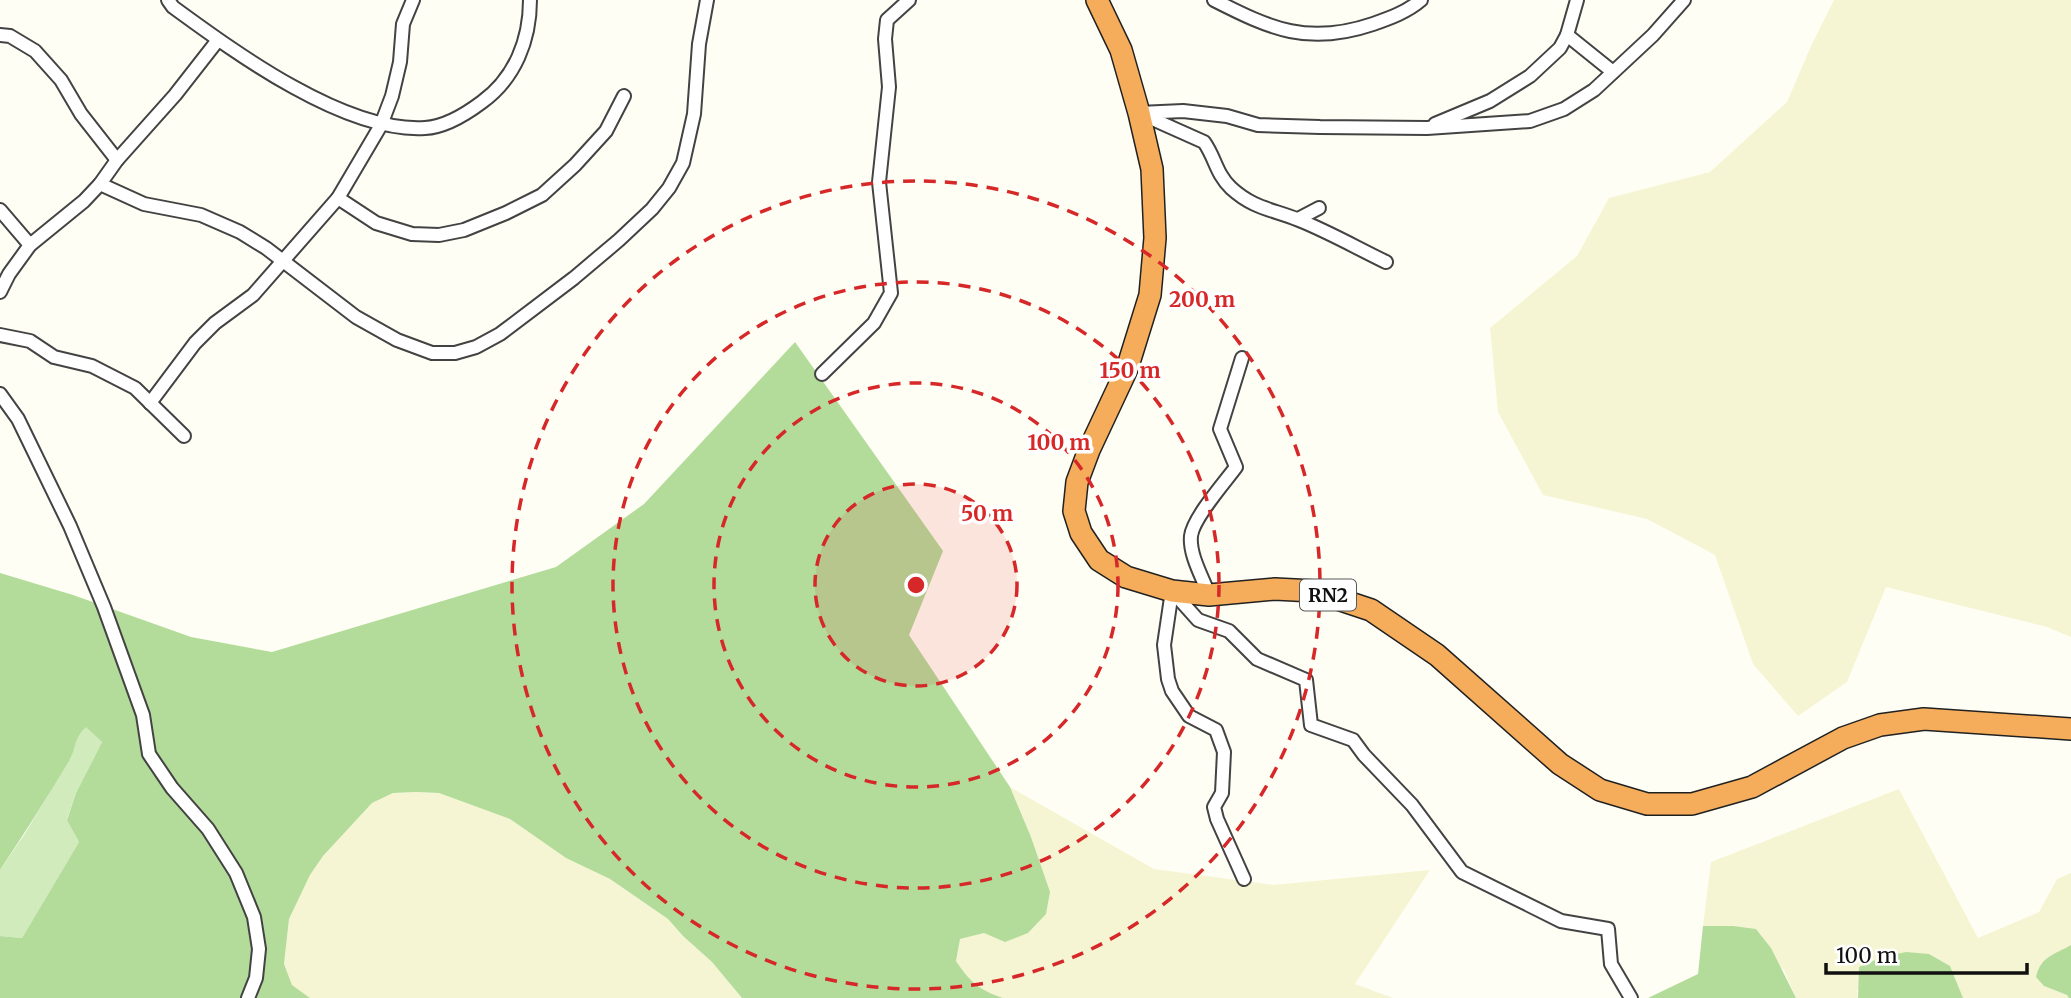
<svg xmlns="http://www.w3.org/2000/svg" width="2071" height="998" font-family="Merriweather,serif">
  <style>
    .farmland { fill: #f6f5d3 }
    .green { fill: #d1ebbc }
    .forest { fill: #b3dc9b }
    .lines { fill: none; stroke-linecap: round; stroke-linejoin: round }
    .street-casing { stroke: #434343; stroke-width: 16 }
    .highway-casing { stroke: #212121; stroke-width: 24 }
    .street { stroke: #fff; stroke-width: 12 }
    .highway { stroke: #f5ad5c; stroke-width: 21 }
    .ring { fill: none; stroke: #d62828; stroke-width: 3.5; stroke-dasharray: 12 9 }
    .labels { text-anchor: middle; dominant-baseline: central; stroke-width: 7; stroke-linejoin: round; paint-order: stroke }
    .shield { fill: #fff; stroke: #585858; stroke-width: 2 }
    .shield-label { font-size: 19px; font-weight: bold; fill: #101010 }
    .centre { fill: #d62828; stroke: #fff; stroke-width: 3.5 }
    .ring-label { font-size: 21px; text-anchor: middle; font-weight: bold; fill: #d62828; stroke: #fff; stroke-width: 7; stroke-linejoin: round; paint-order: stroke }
  </style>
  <rect width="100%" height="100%" fill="#fffef4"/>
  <g class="farmland">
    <path d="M1834 0H2071V637L2047 627 1886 587 1847 682 1798 716 1753 664 1715 555 1647 519 1543 495 1498 412 1490 328 1577 256 1609 198 1710 172 1787 102 1811 46Z"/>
    <path d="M1010 787 1154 869 1273 885 1430 870 1355 984 1393 998H1003L987 993 968 979 956 961 960 939 984 933 1046 913 1049 892 1031 837Z"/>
    <path d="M1899 789 1978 938 2039 912 2057 879 2071 873V945L2044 986 2067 995 2069 998H1963L1950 966 1857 990 1858 998H1796L1784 970 1733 926H1703L1711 862Z"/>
    <path d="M416 792 439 793 510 819 566 858 610 879 668 919 683 936 712 962 742 998H310L292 985 284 964 289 919 310 875 323 856 372 803 393 793Z"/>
  </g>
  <path class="green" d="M86 726 102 742 76 793 67 819 79 842 22 938 0 936V870L24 835 71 757 77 735Z"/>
  <g class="forest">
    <path d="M795 342 943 551 909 635 1010 787 1031 837 1050 892 1046 914 1028 933 1005 942 984 933 960 939 956 961C970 982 979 990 1003 998H742L712 962 683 936 668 919 610 879 566 858 510 819 439 793 416 792 393 793 372 803 323 856 310 875 289 919 284 964 292 985 310 998H0V936L22 938 79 842 67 820 76 793 102 742 86 727C73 739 77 747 69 761 47 798 24 834 0 870V573L73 595 191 637 272 652 556 567 644 504Z"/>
    <path d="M1703 926H1733L1756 929 1771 948 1796 998H1648L1698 974Z"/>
    <path d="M2071 945V998H2069L2067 995 2044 986 2036 977C2041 956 2054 955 2071 945Z"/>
    <path d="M1906 952 1929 954 1950 966 1963 998H1858L1859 967 1882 957Z"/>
  </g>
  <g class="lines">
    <defs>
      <g id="street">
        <path d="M168 0 173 7C236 53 345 133 425 128 446 127 466 114 482 102 515 78 530 40 530 0"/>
        <path d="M1214 0C1271 29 1308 46 1373 24 1390 18 1407 12 1421 0"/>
        <path d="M0 35 10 36 35 51 61 80 81 114 117 160"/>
        <path d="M1567 35 1613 72"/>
        <path d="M1435 124 1490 101 1530 76 1560 48 1567 35 1577 0"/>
        <path d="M100 184 144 204 201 215 240 232 266 248 356 317 397 340 432 353H455L476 347 500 334 574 278 619 240 652 209 669 188 683 163 694 114 699 44 707 0"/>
        <path d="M338 198 376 223 412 234 439 235 464 230 506 213 542 195 575 165 606 131 624 96"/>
        <path d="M0 210 30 245"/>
        <path d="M1298 219 1319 208"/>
        <path d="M1386 262C1357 248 1329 232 1299 220 1272 209 1254 209 1231 188 1216 174 1215 157 1204 142L1139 113 1183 111 1227 116 1258 125 1320 127 1427 128 1530 121 1564 109 1594 90 1653 35 1684 0"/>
        <path d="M0 292 9 274 30 245 84 201 100 184 117 160 175 95 218 40"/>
        <path d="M0 335 30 341 54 357 92 366 135 388 184 436"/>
        <path d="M822 374 874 323 891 293 879 182 889 87 885 39 887 20 909 0"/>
        <path d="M0 394 18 419 70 526 104 607 143 715 149 754 172 788 208 829 236 873 254 917 259 949 256 978 248 998"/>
        <path d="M150 403 195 343 215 323 253 295 338 198 381 125 392 96 400 62 403 24 413 0"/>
        <path d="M1172 591 1198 620 1229 631 1257 659 1306 680 1311 725 1353 740 1364 755 1412 805 1462 872 1561 921 1608 929 1611 964 1631 998"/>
        <path d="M1172 591 1164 645 1168 679 1172 691 1189 716 1216 730 1224 752 1222 793 1214 807 1217 819 1244 879"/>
        <path d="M1209 595C1203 578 1189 555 1191 536 1193 518 1225 482 1236 467L1220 429 1242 358"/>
      </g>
      <path id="highway" d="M1097 0 1121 50 1139 113 1152 169 1155 238 1150 295 1127 369 1089 450 1077 482 1074 511 1081 533 1099 560 1126 577 1172 591 1209 595 1275 589 1314 591 1371 610 1437 655 1560 764 1600 790 1647 804H1692L1752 787 1843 738 1880 725 1924 719 2071 729"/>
    </defs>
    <use href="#street" class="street-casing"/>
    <use href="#highway" class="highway-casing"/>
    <use href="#street" class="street"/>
    <use href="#highway" class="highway"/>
  </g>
  <circle cx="916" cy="585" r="101" fill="#d62828" fill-opacity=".12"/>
  <g class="ring">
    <circle cx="916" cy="585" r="101"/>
    <circle cx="916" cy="585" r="202"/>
    <circle cx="916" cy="585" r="303"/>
    <circle cx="916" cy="585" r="404"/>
  </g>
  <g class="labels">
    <rect class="shield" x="1300" y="579.5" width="56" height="31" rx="5"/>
    <g class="shield-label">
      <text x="1328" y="595">RN2</text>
    </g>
  </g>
  <circle cx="916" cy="585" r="10" class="centre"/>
  <g class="ring-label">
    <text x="1202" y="307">200 m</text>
    <text x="1130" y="378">150 m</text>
    <text x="1059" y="450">100 m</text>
    <text x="987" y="521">50 m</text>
  </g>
  <path d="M1826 963v10h201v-10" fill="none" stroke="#101010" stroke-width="3.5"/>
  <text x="1836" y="963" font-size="21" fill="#101010" stroke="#ffffff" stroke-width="5" paint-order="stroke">100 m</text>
</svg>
